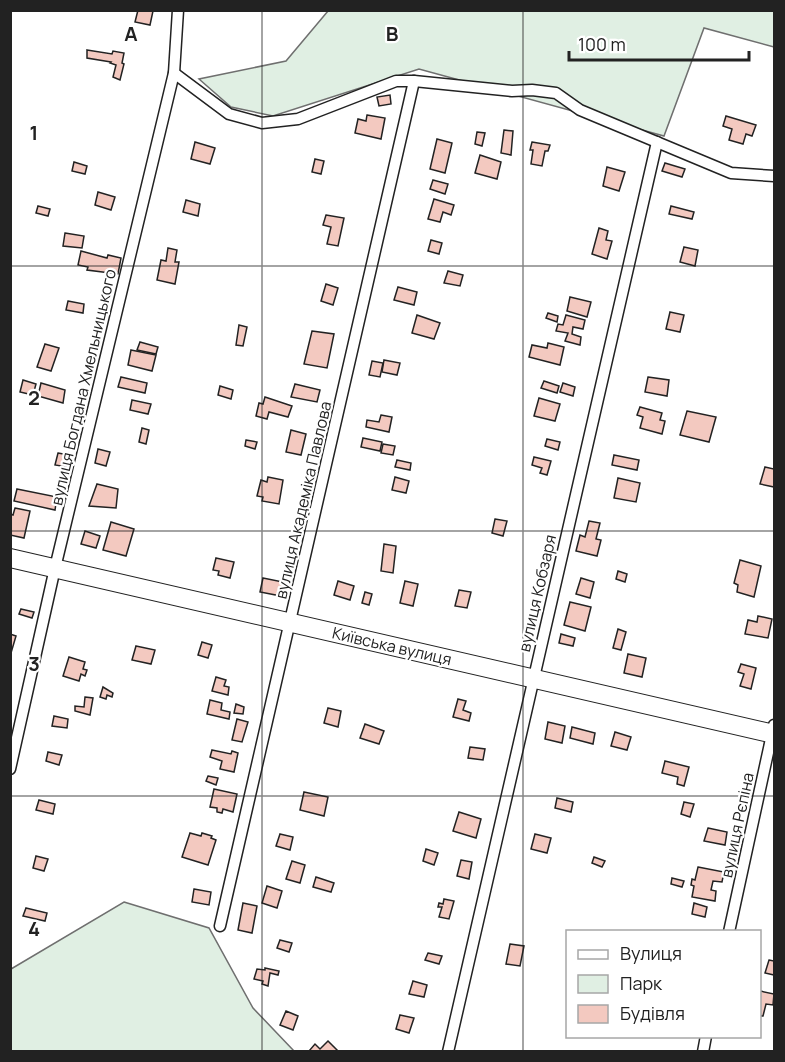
<svg xmlns="http://www.w3.org/2000/svg" width="785" height="1062" font-family="Manrope,sans-serif">
  <style>
    .green { fill: #e0efe3; stroke: #6f6f6f; stroke-width: 1.5 }
    .building { fill: #f3c9c0; stroke: #222; stroke-width: 1.5 }
    .lines { fill: none; stroke-linecap: round; stroke-linejoin: round }
    .minor-casing { stroke: #222; stroke-width: 13 }
    .trunk-casing { stroke: #222; stroke-width: 20 }
    .minor { stroke: #fff; stroke-width: 10 }
    .trunk { stroke: #fff; stroke-width: 18 }
    .grid { fill: none; stroke: #222; stroke-width: 1.5; stroke-opacity: 0.55 }
    .labels { text-anchor: middle; dominant-baseline: central; stroke-width: 4.5; stroke-linejoin: round; paint-order: stroke }
    .street-label { font-size: 16px; fill: #222; stroke: #fff }
    .grid-label { font-size: 20px; text-anchor: middle; font-weight: bold; fill: #222; stroke: #fff; stroke-width: 4.5; stroke-linejoin: round; paint-order: stroke }
  </style>
  <rect width="100%" height="100%" fill="#fff"/>
  <g class="green">
    <path d="M328 11H774V47L704 28 664 136 419 69 273 116 231 107 199 79 286 61Z"/>
    <path d="M124 902 209 928 253 1008 294 1051H11V969Z"/>
  </g>
  <g class="building">
    <path d="M138 10 153 11 150 25 135 22Z"/>
    <path d="M87 50 112 54 113 51 124 53 122 63 124 64 120 80 113 77 116 65 110 63 111 62 87 58Z"/>
    <path d="M390 95 391 104 379 106 377 97Z"/>
    <path d="M367 115 385 118 381 139 355 133 358 119 366 121Z"/>
    <path d="M726 116 756 125 752 136 746 134 743 144 729 140 732 129 723 126Z"/>
    <path d="M504 130 513 131 511 155 501 153Z"/>
    <path d="M477 132 485 133 482 146 475 144Z"/>
    <path d="M437 139 452 143 445 173 430 169Z"/>
    <path d="M195 142 215 148 210 164 191 159Z"/>
    <path d="M532 142 550 145 548 151H545L542 166 531 164 533 150H530Z"/>
    <path d="M480 155 501 162 497 179 475 173Z"/>
    <path d="M315 159 324 161 321 174 312 172Z"/>
    <path d="M74 162 87 166 85 174 72 171Z"/>
    <path d="M665 163 685 169 682 177 662 171Z"/>
    <path d="M607 167 625 172 619 191 603 186Z"/>
    <path d="M433 180 448 184 445 194 430 189Z"/>
    <path d="M98 192 115 197 111 210 95 205Z"/>
    <path d="M434 199 454 205 451 215 443 212 440 222 428 219Z"/>
    <path d="M186 200 200 204 198 216 183 212Z"/>
    <path d="M38 206 50 209 48 216 36 213Z"/>
    <path d="M671 206 694 212 692 219 669 214Z"/>
    <path d="M326 215 344 218 338 246 327 244 331 227 323 225Z"/>
    <path d="M599 228 608 231 606 240 612 241 607 259 592 254Z"/>
    <path d="M65 233 84 236 82 248 63 246Z"/>
    <path d="M431 240 442 243 439 254 428 251Z"/>
    <path d="M684 247 698 250 695 266 680 262Z"/>
    <path d="M168 248 177 250 175 262H179L175 284 157 280 161 260 166 261Z"/>
    <path d="M81 251 107 258 108 255 121 258 118 274 87 270 88 267 78 265Z"/>
    <path d="M448 271 463 275 460 286 444 283Z"/>
    <path d="M326 284 338 288 333 305 321 301Z"/>
    <path d="M398 287 417 292 414 305 394 300Z"/>
    <path d="M570 297 591 302 587 317 567 311Z"/>
    <path d="M68 301 84 304 83 313 66 310Z"/>
    <path d="M670 312 684 315 680 332 666 329Z"/>
    <path d="M548 313 558 316 557 322 546 318Z"/>
    <path d="M417 315 440 323 434 339 412 333Z"/>
    <path d="M566 315 585 320 583 329 573 327 572 334 581 337 580 345 565 341 568 333 556 331 558 324 563 325Z"/>
    <path d="M239 325 247 327 243 346 236 345Z"/>
    <path d="M312 331 334 334 327 368 304 364Z"/>
    <path d="M140 342 158 347 156 354 137 350Z"/>
    <path d="M548 343 564 347 560 365 529 357 532 345 547 348Z"/>
    <path d="M45 344 59 348 51 371 37 367Z"/>
    <path d="M131 350 156 355 152 371 128 365Z"/>
    <path d="M384 360 400 363 397 375 382 372Z"/>
    <path d="M372 361 383 363 380 377 369 375Z"/>
    <path d="M121 377 147 383 145 393 118 387Z"/>
    <path d="M648 377 669 380 667 396 645 392Z"/>
    <path d="M23 380 36 384 33 395 20 392Z"/>
    <path d="M544 381 559 386 557 393 541 388Z"/>
    <path d="M41 383 65 390 63 403 38 396Z"/>
    <path d="M563 383 575 387 573 396 560 392Z"/>
    <path d="M295 384 320 390 317 402 291 397Z"/>
    <path d="M220 386 233 390 231 399 218 395Z"/>
    <path d="M265 397 292 406 288 417 269 412 267 419 256 416 259 403 263 404Z"/>
    <path d="M539 398 560 404 555 421 534 416Z"/>
    <path d="M132 400 151 404 148 414 130 410Z"/>
    <path d="M640 407 662 413 660 420 665 421 662 434 640 428 643 417 637 415Z"/>
    <path d="M687 411 716 417 709 442 680 435Z"/>
    <path d="M381 415 392 417 389 432 366 427 367 420 379 422Z"/>
    <path d="M142 428 149 430 146 444 139 442Z"/>
    <path d="M291 430 306 434 301 455 286 452Z"/>
    <path d="M363 438 382 442 380 451 361 447Z"/>
    <path d="M547 439 560 442 558 450 545 446Z"/>
    <path d="M246 440 257 442 255 449 245 446Z"/>
    <path d="M383 444 395 446 393 455 381 453Z"/>
    <path d="M98 449 110 452 106 466 95 463Z"/>
    <path d="M58 453 69 455 67 467 55 465Z"/>
    <path d="M614 455 639 460 637 470 612 465Z"/>
    <path d="M534 457 551 461 547 475 540 473 542 468 532 465Z"/>
    <path d="M397 460 411 463 410 470 395 467Z"/>
    <path d="M765 467 774 469V487L760 484Z"/>
    <path d="M268 477 283 480 279 504 262 501 263 497 257 496 261 480 267 482Z"/>
    <path d="M395 477 409 481 406 493 392 490Z"/>
    <path d="M618 478 640 483 636 502 614 498Z"/>
    <path d="M97 484 118 489 116 508 89 506Z"/>
    <path d="M17 489 57 497 55 510 14 501Z"/>
    <path d="M15 508 30 511 24 538 10 535V514L13 515Z"/>
    <path d="M495 519 507 521 503 536 492 533Z"/>
    <path d="M589 521 600 523 596 539 601 540 597 556 576 551 580 535 585 537Z"/>
    <path d="M111 522 134 529 126 556 103 550Z"/>
    <path d="M85 531 100 536 96 548 81 544Z"/>
    <path d="M384 544 396 546 393 573 381 571Z"/>
    <path d="M216 558 234 562 230 578 218 575 219 571 213 570Z"/>
    <path d="M740 560 761 566 754 597 737 592 738 585 734 583Z"/>
    <path d="M618 571 627 574 625 582 616 579Z"/>
    <path d="M263 578 283 582 281 596 260 592Z"/>
    <path d="M581 578 594 582 590 598 576 594Z"/>
    <path d="M338 581 354 586 350 600 334 595Z"/>
    <path d="M405 581 418 584 413 606 400 603Z"/>
    <path d="M459 590 471 592 467 608 455 606Z"/>
    <path d="M365 592 372 594 369 605 362 603Z"/>
    <path d="M570 602 591 607 585 631 564 625Z"/>
    <path d="M21 609 34 612 32 618 19 614Z"/>
    <path d="M758 616 772 619 768 638 745 634 748 620 757 622Z"/>
    <path d="M618 629 626 632 621 650 613 648Z"/>
    <path d="M10 634 16 636 11 653H10Z"/>
    <path d="M561 634 575 638 573 646 559 643Z"/>
    <path d="M202 642 212 645 208 658 198 655Z"/>
    <path d="M136 646 155 650 151 664 132 660Z"/>
    <path d="M628 654 646 658 642 677 624 673Z"/>
    <path d="M69 657 85 662 83 669 87 670 85 676 81 674 79 681 63 676Z"/>
    <path d="M741 664 756 668 751 689 740 686 744 674 738 672Z"/>
    <path d="M216 677 226 680 224 686 229 687 228 695 212 691Z"/>
    <path d="M103 687 113 693 112 697 107 695 106 699 100 697Z"/>
    <path d="M85 697 93 698 90 715 75 711V706L84 707Z"/>
    <path d="M458 699 466 701 463 710 471 713 469 721 453 717Z"/>
    <path d="M210 700 222 703 221 710 230 712 229 719 207 714Z"/>
    <path d="M236 704 244 707 243 714 234 713Z"/>
    <path d="M328 708 341 711 338 727 324 723Z"/>
    <path d="M54 716 68 719 67 728 52 726Z"/>
    <path d="M237 719 248 722 242 742 232 740Z"/>
    <path d="M548 722 565 726 562 743 545 739Z"/>
    <path d="M365 724 384 731 379 744 360 738Z"/>
    <path d="M572 727 595 733 593 744 570 738Z"/>
    <path d="M615 732 631 737 627 750 611 746Z"/>
    <path d="M470 747 485 749 483 760 468 758Z"/>
    <path d="M212 750 231 754 232 751 238 753 234 772 220 769 222 761 210 757Z"/>
    <path d="M48 752 62 755 59 765 46 761Z"/>
    <path d="M665 761 689 767 684 786 677 784 678 777 662 773Z"/>
    <path d="M208 776 218 778 216 785 206 781Z"/>
    <path d="M214 789 237 794 233 812 223 809 222 813 217 812V808L210 807Z"/>
    <path d="M304 792 328 797 324 816 300 810Z"/>
    <path d="M557 798 573 802 571 812 555 808Z"/>
    <path d="M39 800 55 804 53 814 36 810Z"/>
    <path d="M684 802 694 804 690 817 681 814Z"/>
    <path d="M459 812 481 819 476 838 453 831Z"/>
    <path d="M708 828 727 832 725 845 704 841Z"/>
    <path d="M190 833 201 836 202 833 212 836 211 838 216 840 208 865 182 857Z"/>
    <path d="M280 834 293 837 290 850 276 846Z"/>
    <path d="M535 834 551 838 547 853 531 849Z"/>
    <path d="M426 849 438 853 434 865 423 861Z"/>
    <path d="M36 856 48 859 44 871 33 868Z"/>
    <path d="M594 857 605 861 602 867 592 863Z"/>
    <path d="M461 860 472 862 469 879 457 876Z"/>
    <path d="M292 861 305 865 300 883 286 879Z"/>
    <path d="M698 867 724 872 722 882 713 881 711 890 716 891 715 901 692 897 694 886 691 885 692 879 695 880Z"/>
    <path d="M316 877 334 883 331 892 313 887Z"/>
    <path d="M672 878 684 881 682 887 671 884Z"/>
    <path d="M267 886 282 891 277 908 262 903Z"/>
    <path d="M194 889 211 892 209 905 192 902Z"/>
    <path d="M444 899 454 901 449 919 439 917 442 907H438L439 903 443 904Z"/>
    <path d="M243 903 257 906 252 933 238 930Z"/>
    <path d="M694 903 707 907 705 917 692 914Z"/>
    <path d="M26 908 47 913 45 921 23 916Z"/>
    <path d="M280 940 292 943 289 952 277 948Z"/>
    <path d="M510 944 524 946 520 966 506 964Z"/>
    <path d="M428 953 442 956 439 964 425 960Z"/>
    <path d="M769 960 774 961V975L765 973Z"/>
    <path d="M265 968 279 971 278 975 270 973 268 986 262 984 263 981 254 979 257 969 265 970Z"/>
    <path d="M413 981 427 985 424 997 409 994Z"/>
    <path d="M760 991 774 994 773 1005 766 1004 763 1016H760Z"/>
    <path d="M286 1011 298 1016 293 1030 280 1025Z"/>
    <path d="M400 1015 414 1018 409 1033 396 1029Z"/>
    <path d="M328 1041 339 1052 309 1051 315 1044 320 1049Z"/>
  </g>
  <g class="lines">
    <defs>
      <g id="minor">
        <path d="M174 73 229 114 262 123 298 119 396 81H414L512 91 532 90 556 93 580 110 731 173 774 176"/>
        <path d="M10 769 55 568 174 73 178 10"/>
        <path d="M220 926 414 81"/>
        <path d="M729 932 774 725"/>
        <path d="M448 1052 657 142"/>
        <path d="M703 1052 706 1036"/>
      </g>
      <path id="trunk" d="M10 558 774 734"/>
    </defs>
    <use href="#minor" class="minor-casing"/>
    <use href="#trunk" class="trunk-casing"/>
    <use href="#minor" class="minor"/>
    <use href="#trunk" class="trunk"/>
  </g>
  <path class="grid" d="M262 10V1052M523 10V1052M10 266H774M10 531H774M10 796H774"/>
  <g class="labels">
    <g class="street-label">
      <text transform="translate(83 387) rotate(-77)">вулиця Богдана Хмельницького</text>
      <text transform="translate(303 500) rotate(-77)">вулиця Академіка Павлова</text>
      <text transform="translate(537 593) rotate(-77)">вулиця Кобзаря</text>
      <text transform="translate(392 646) rotate(13)">Київська вулиця</text>
      <text transform="translate(737 825) rotate(-78)">вулиця Рєпіна</text>
    </g>
  </g>
  <g class="grid-label">
    <text x="131" y="41">A</text>
    <text x="392" y="41">B</text>
    <text x="34" y="140">1</text>
    <text x="34" y="405">2</text>
    <text x="34" y="671">3</text>
    <text x="34" y="936">4</text>
  </g>
  <rect width="785" height="1062" fill="none" stroke="#222222" stroke-width="24"/>
  <rect x="566" y="930" width="195" height="108" fill="#ffffff" stroke="#a7a7a7" stroke-width="1.5"/>
  <rect x="578" y="950" width="30" height="9" fill="#ffffff" stroke="#a7a7a7" stroke-width="1.5"/>
  <text x="620" y="960" font-size="18" fill="#222222">Вулиця</text>
  <rect x="578" y="975" width="30" height="18" fill="#e0efe3" stroke="#a7a7a7" stroke-width="1.5"/>
  <text x="620" y="990" font-size="18" fill="#222222">Парк</text>
  <rect x="578" y="1005" width="30" height="18" fill="#f3c9c0" stroke="#a7a7a7" stroke-width="1.5"/>
  <text x="620" y="1020" font-size="18" fill="#222222">Будівля</text>
  <path d="M569 51v9h180v-9" fill="none" stroke="#222222" stroke-width="3"/>
  <text x="578" y="51" font-size="18" fill="#222222" stroke="#ffffff" stroke-width="4.5" paint-order="stroke">100 m</text>
</svg>
